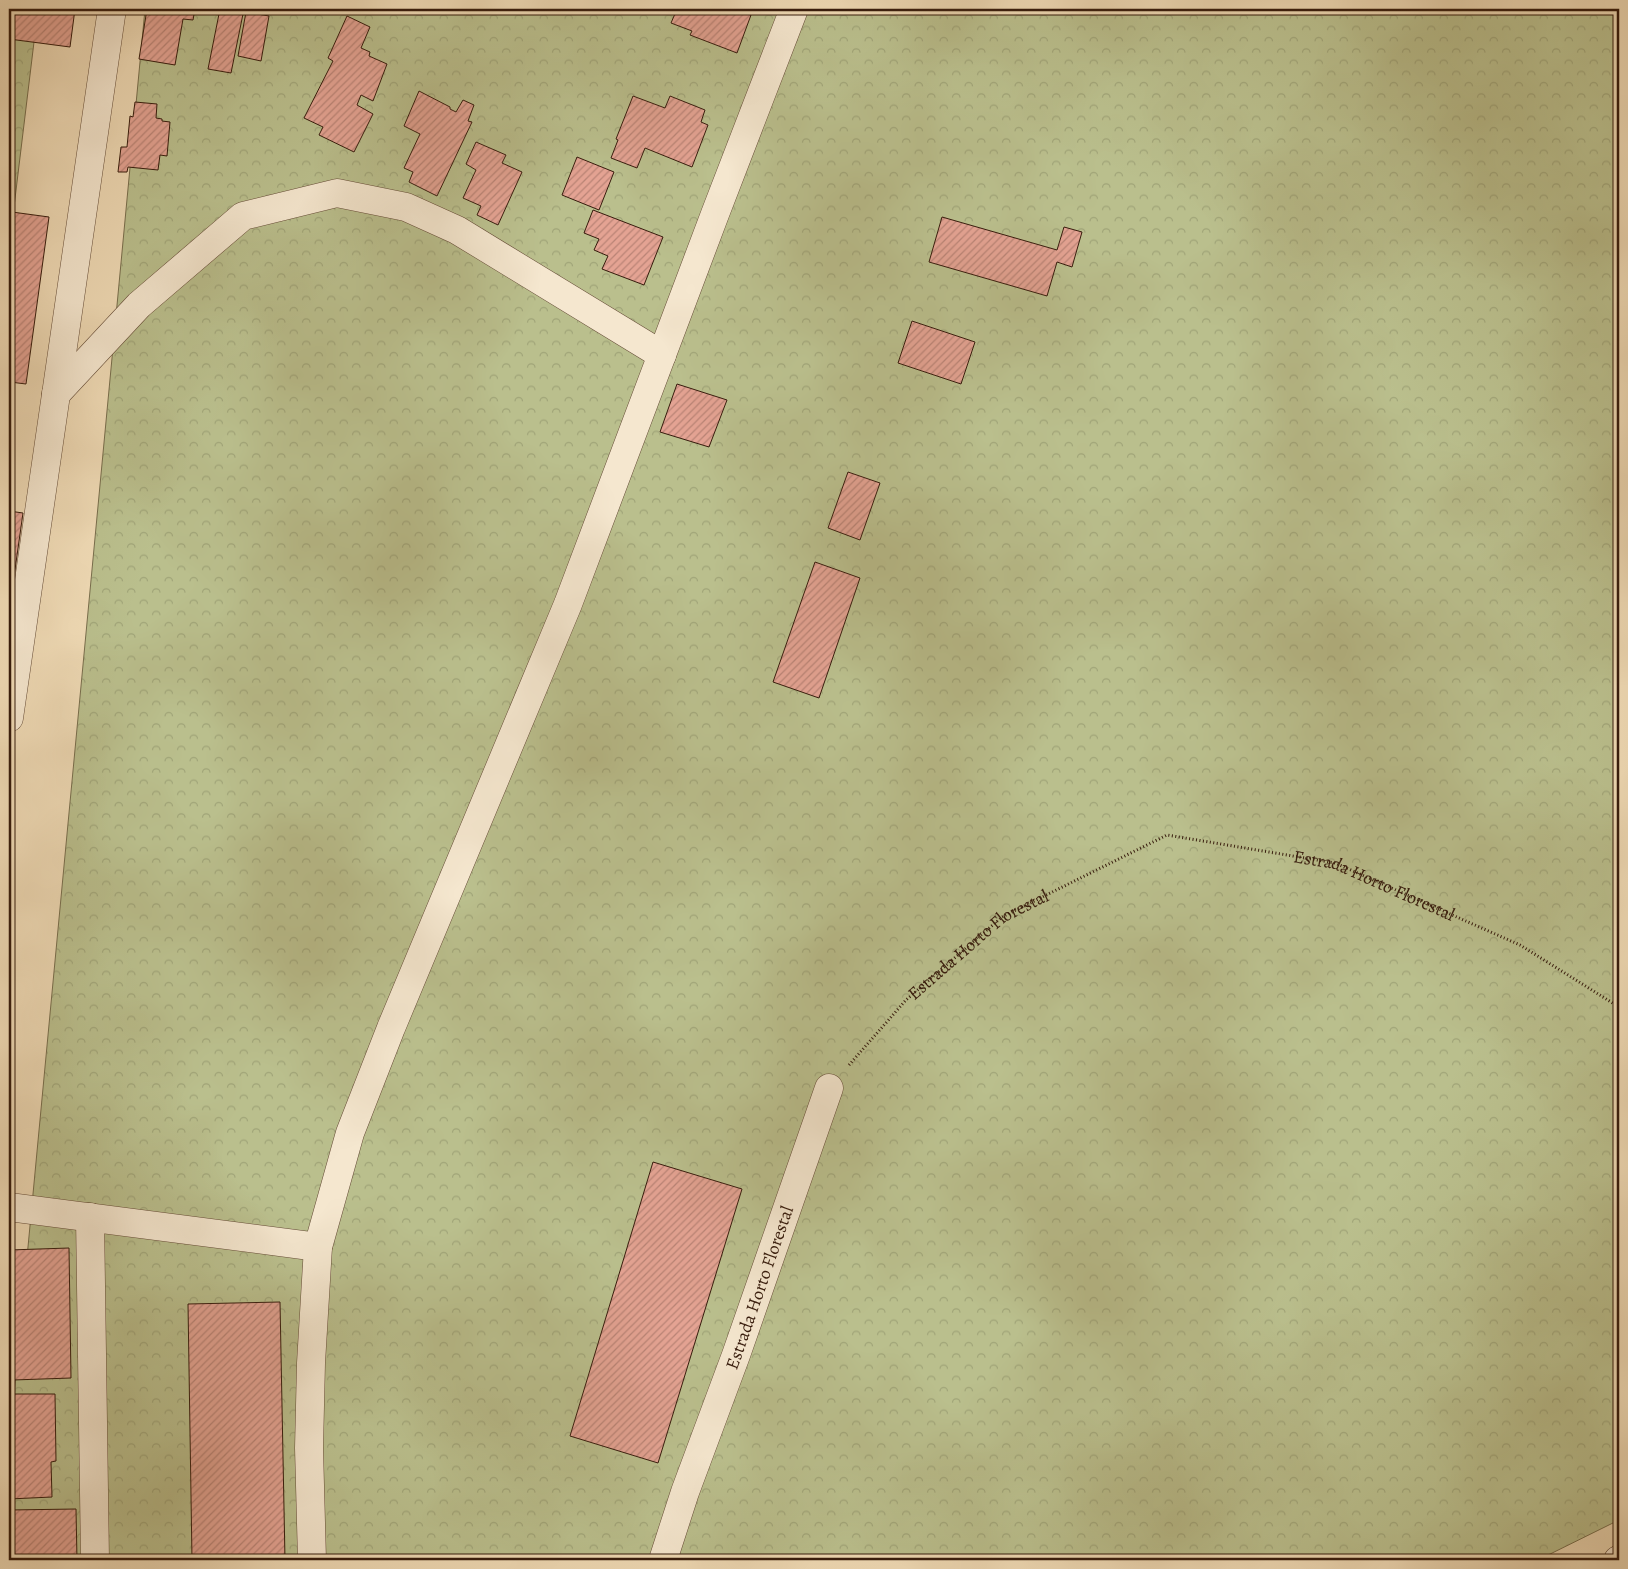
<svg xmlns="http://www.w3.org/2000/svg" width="1628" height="1569" font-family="Alegreya,serif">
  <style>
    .forest { fill: url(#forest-crowns); stroke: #786e4d }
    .building { fill: url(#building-hatch); stroke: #371c0d }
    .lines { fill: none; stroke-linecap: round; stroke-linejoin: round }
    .minor-casing { stroke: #654c37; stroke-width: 29 }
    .secondary-casing { stroke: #371c0d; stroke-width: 29 }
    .path { stroke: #371c0d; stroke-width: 3; stroke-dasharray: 1 2.5; stroke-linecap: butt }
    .minor { stroke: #f5e7cf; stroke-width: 28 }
    .secondary { stroke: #f5e7cf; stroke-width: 28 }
    .labels { text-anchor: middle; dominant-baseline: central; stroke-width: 4; stroke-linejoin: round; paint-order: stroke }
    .street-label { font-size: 18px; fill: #371c0d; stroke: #f5e7cf }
  </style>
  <defs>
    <pattern id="forest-crowns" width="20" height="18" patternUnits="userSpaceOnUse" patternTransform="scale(1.25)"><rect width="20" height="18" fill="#babf8d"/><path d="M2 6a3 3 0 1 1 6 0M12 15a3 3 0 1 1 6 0" fill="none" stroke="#a0a478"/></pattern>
    <pattern id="building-hatch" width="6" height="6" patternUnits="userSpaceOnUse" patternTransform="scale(1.25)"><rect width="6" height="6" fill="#e4a393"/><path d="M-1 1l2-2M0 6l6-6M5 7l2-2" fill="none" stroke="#ba8476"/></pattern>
  </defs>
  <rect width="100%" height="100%" fill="#efdab5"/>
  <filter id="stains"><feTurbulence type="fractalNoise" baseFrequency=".004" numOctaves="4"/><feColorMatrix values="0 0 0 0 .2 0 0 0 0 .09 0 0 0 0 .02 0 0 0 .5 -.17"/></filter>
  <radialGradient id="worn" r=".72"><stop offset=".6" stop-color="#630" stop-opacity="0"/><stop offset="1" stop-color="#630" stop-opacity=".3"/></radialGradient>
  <g class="forest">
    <path d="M9 9H38L9 248Z"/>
    <path d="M145 9H1619V1520L1538 1560H9V1448Z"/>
  </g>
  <g class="building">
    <path d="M9 9H75L70 47 9 39Z"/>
    <path d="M147 9H195L193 20 183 19 175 65 139 59Z"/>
    <path d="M220 9H244L231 73 208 69Z"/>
    <path d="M677 9H734L751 15 737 53 690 35 692 31 671 23Z"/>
    <path d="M246 12 269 16 261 61 238 56Z"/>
    <path d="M347 16 370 27 361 48 370 52 369 56 387 64 373 101 361 95 357 105 373 114 354 152 319 135 323 127 304 118 333 61 328 58Z"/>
    <path d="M419 91 450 107V109L456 112 463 100 474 105 468 121 472 122 437 196 409 182 413 172 404 168 420 134 404 126Z"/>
    <path d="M633 96 665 108 670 96 705 110 701 122 708 125 692 167 645 148 637 168 611 158 618 140 616 139Z"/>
    <path d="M135 102 157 104 156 118 162 119V121L170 122 167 156 160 155 158 170 128 167 127 172H118L121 147H127L130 116 133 117Z"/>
    <path d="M476 142 506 155 502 163 522 172 498 225 477 215 481 206 463 198 476 170 466 164Z"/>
    <path d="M577 157 614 172 599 210 562 195Z"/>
    <path d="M593 210 663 237 644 285 602 269 608 256 594 250 599 239 584 233Z"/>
    <path d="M12 212 49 217 26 384 10 382 9 394V235Z"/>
    <path d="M942 217 1057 250 1064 227 1082 232 1072 267 1057 262 1047 296 929 262Z"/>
    <path d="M912 321 975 342 961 384 898 363Z"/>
    <path d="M677 384 727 400 709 447 660 432Z"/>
    <path d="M848 472 880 483 860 540 828 528Z"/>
    <path d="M9 511 23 513 10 605H9Z"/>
    <path d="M815 562 860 578 819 698 773 682Z"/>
    <path d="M653 1162 742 1189 658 1463 570 1436Z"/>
    <path d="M69 1248 71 1378 13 1380V1394H55L56 1461 51 1462 52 1497 9 1499V1250Z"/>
    <path d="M280 1302 285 1560H192L188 1304Z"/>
    <path d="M76 1509 77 1560H9V1510Z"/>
  </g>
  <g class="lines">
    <defs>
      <g id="minor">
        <path d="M56 394 139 305 243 216 337 193 406 207 457 230 662 355"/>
        <path d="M9 718 112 9"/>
        <path d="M9 1207 318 1247"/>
        <path d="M90 1217 95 1560"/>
        <path d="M312 1560 309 1448 311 1363 318 1247 350 1133 391 1028 568 604 715 214 794 9"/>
        <path id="s2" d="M663 1560 685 1492 736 1355 829 1088"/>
      </g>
      <path id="secondary" d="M1618 1560H1619"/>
    </defs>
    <use href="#minor" class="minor-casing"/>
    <use href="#secondary" class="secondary-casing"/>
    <path class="path" id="s1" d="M849 1065 906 1000 1002 917 1167 835 1335 863 1520 945 1619 1007"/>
    <use href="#minor" class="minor"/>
    <use href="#secondary" class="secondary"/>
  </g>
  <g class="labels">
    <g class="street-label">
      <text stroke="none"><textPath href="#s1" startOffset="612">Estrada Horto Florestal</textPath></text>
      <text stroke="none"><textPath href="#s1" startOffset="178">Estrada Horto Florestal</textPath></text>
      <text stroke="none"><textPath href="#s2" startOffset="289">Estrada Horto Florestal</textPath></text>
    </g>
  </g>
  <rect width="1628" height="1569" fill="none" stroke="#efdab5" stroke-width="30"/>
  <rect x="10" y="10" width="1608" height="1549" fill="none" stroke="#371c0d" stroke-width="2.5"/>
  <rect x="15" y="15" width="1598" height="1539" fill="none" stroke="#371c0d"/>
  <rect width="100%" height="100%" filter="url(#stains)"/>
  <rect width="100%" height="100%" fill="url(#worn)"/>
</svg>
